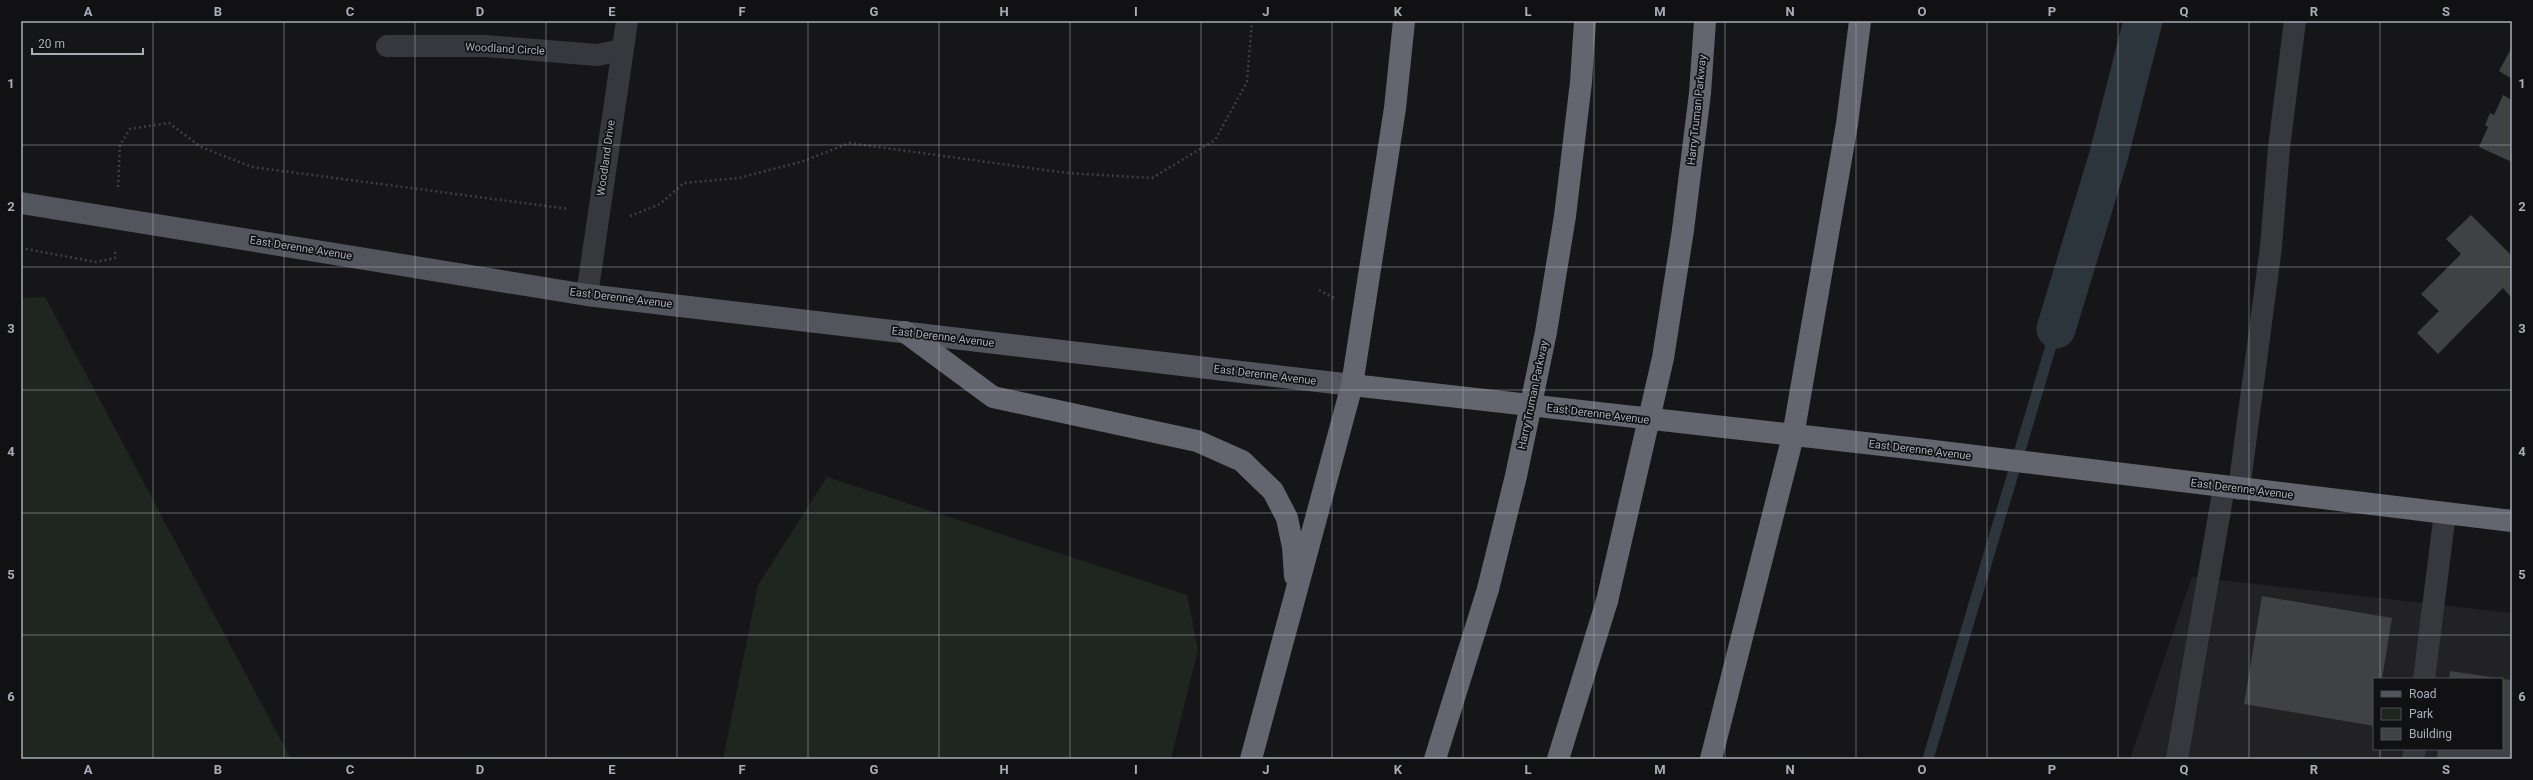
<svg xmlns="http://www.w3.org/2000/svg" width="2533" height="780" font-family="Roboto,sans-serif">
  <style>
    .built { fill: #222225; fill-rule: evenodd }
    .green { fill: #1e261f }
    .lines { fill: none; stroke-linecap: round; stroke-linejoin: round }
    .stream { stroke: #2c353c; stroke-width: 11 }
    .canal { stroke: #2c353c; stroke-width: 39 }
    .building { fill: #404145 }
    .path { stroke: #3d3f44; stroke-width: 2.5; stroke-dasharray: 2 3; stroke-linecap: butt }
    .minor { stroke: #37383d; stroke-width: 22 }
    .major { stroke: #53555c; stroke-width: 22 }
    .highway { stroke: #63666e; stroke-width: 22 }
    .highway-bridge { stroke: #63666e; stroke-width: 22 }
    .grid { fill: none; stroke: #a8adb8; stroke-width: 1; stroke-opacity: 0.55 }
    .labels { text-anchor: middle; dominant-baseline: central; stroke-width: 3.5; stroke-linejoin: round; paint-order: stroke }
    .street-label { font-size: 11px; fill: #a8adb8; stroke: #111113 }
    .neatline { fill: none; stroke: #a8adb8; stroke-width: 1.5 }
    .grid-label { font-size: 13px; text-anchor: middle; font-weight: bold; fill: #a8adb8 }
  </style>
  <rect width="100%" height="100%" fill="#161618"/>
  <path class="built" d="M2192 577 2512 613V759H2130ZM2374 679H2502V749H2374Z"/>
  <g class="green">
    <path d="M45 297 291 759H21V298Z"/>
    <path d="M827 477 1187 595 1198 650 1171 759H723L758 585Z"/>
  </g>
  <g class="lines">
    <path class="stream" d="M1928 759 2056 329"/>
    <path class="canal" d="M2056 329 2108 158 2143 21"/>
  </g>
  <g class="building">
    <path d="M2512 47V79L2499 71Z"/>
    <path d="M2503 95 2512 100V162L2479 147 2488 127 2485 125 2490 113 2494 115Z"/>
    <path d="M2471 215 2512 256V294L2510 296 2503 288 2438 354 2417 333 2439 311 2421 294 2461 254 2446 239Z"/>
    <path d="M2262 596 2392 618 2382 679H2374V726L2244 704Z"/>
    <path d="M2450 671 2498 678V679H2449Z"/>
    <path d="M2502 679 2512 680V759H2437L2438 749H2502Z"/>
  </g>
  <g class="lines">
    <g class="path">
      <path d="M118 187 120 145 130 129 169 123 201 147 252 167 569 209"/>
      <path d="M630 216 660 204 684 183 739 178 804 161 849 143 1067 173 1152 178 1215 140 1247 82 1252 21"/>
      <path d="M21 248 96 262 115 258V250"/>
      <path d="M1319 290 1334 298"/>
    </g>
    <g class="minor">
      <path d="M387 46H486L597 55 622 50"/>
      <path d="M587 295 627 21"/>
      <path d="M2239 489 2271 247 2279 147 2295 21"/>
      <path d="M2424 679 2445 513"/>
      <path d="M2177 759 2224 487"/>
      <path d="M2413 759 2415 749"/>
    </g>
    <path class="major" d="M21 203 587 295 1352 385"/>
    <g class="highway">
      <path d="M1565 216 1581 82 1585 21"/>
      <path d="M1683 230 1700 93 1705 21"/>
      <path d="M905 332 993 397 1197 441 1242 461 1273 491 1287 518 1293 547 1295 576"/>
      <path d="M1352 385 1909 448 2512 521"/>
      <path d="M1251 759 1352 385 1395 108 1404 21"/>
      <path d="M1435 759 1488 589"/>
      <path d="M1558 759 1607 601"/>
      <path d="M1711 759 1793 436 1847 124 1860 21"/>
    </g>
    <g class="highway-bridge">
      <path d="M1488 589 1516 476 1546 332 1565 216"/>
      <path d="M1607 601 1663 358 1683 230"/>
    </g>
  </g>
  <path class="grid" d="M153 21V759M284 21V759M415 21V759M546 21V759M677 21V759M808 21V759M939 21V759M1070 21V759M1201 21V759M1332 21V759M1463 21V759M1594 21V759M1725 21V759M1856 21V759M1987 21V759M2118 21V759M2249 21V759M2380 21V679M21 145H2512M21 267H2512M21 390H2512M21 513H2512M21 635H2512M2380 749V759"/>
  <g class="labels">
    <g class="street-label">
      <text transform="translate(505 49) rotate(3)">Woodland Circle</text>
      <text transform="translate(1697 110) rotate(-84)">Harry Truman Parkway</text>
      <text transform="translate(606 158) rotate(-82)">Woodland Drive</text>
      <text transform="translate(301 248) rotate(9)">East Derenne Avenue</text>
      <text transform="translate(621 298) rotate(7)">East Derenne Avenue</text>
      <text transform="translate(943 337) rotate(7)">East Derenne Avenue</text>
      <text transform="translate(1265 375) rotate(7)">East Derenne Avenue</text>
      <text transform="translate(1533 395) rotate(-78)">Harry Truman Parkway</text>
      <text transform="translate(1598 414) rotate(7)">East Derenne Avenue</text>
      <text transform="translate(1920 450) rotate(7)">East Derenne Avenue</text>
      <text transform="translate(2242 489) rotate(7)">East Derenne Avenue</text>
    </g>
  </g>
  <rect width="2533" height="780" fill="none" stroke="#111113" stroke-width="44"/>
  <rect x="2373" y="678" width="130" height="72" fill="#111113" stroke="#4d4f55"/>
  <rect x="2381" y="691" width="20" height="6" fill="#53555c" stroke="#4d4f55"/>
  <text x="2409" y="698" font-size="12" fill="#a8adb8">Road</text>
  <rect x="2381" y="708" width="20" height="12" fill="#1e261f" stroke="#4d4f55"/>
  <text x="2409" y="718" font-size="12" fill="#a8adb8">Park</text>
  <rect x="2381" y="728" width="20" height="12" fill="#404145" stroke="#4d4f55"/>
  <text x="2409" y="738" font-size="12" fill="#a8adb8">Building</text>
  <path d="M32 48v6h111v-6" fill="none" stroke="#a8adb8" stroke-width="2"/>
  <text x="38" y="48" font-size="12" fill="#a8adb8" stroke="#111113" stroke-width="3" paint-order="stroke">20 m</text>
  <rect x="22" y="22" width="2489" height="736" class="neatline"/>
  <g class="grid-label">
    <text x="88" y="16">A</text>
    <text x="218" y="16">B</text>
    <text x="350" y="16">C</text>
    <text x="480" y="16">D</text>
    <text x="612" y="16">E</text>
    <text x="742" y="16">F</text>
    <text x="874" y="16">G</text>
    <text x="1004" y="16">H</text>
    <text x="1136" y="16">I</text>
    <text x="1266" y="16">J</text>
    <text x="1398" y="16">K</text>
    <text x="1528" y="16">L</text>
    <text x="1660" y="16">M</text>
    <text x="1790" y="16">N</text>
    <text x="1922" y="16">O</text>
    <text x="2052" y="16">P</text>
    <text x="2184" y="16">Q</text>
    <text x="2314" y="16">R</text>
    <text x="2446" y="16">S</text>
    <text x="11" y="88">1</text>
    <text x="2522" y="88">1</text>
    <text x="11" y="211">2</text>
    <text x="2522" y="211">2</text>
    <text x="11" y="333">3</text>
    <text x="2522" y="333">3</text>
    <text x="11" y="456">4</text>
    <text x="2522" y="456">4</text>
    <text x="11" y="579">5</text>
    <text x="2522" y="579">5</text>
    <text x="11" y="701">6</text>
    <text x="2522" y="701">6</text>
    <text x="88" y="774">A</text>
    <text x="218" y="774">B</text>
    <text x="350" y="774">C</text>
    <text x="480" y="774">D</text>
    <text x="612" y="774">E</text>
    <text x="742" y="774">F</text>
    <text x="874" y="774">G</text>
    <text x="1004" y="774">H</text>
    <text x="1136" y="774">I</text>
    <text x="1266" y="774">J</text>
    <text x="1398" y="774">K</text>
    <text x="1528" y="774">L</text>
    <text x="1660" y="774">M</text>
    <text x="1790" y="774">N</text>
    <text x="1922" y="774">O</text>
    <text x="2052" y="774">P</text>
    <text x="2184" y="774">Q</text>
    <text x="2314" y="774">R</text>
    <text x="2446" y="774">S</text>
  </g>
</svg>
